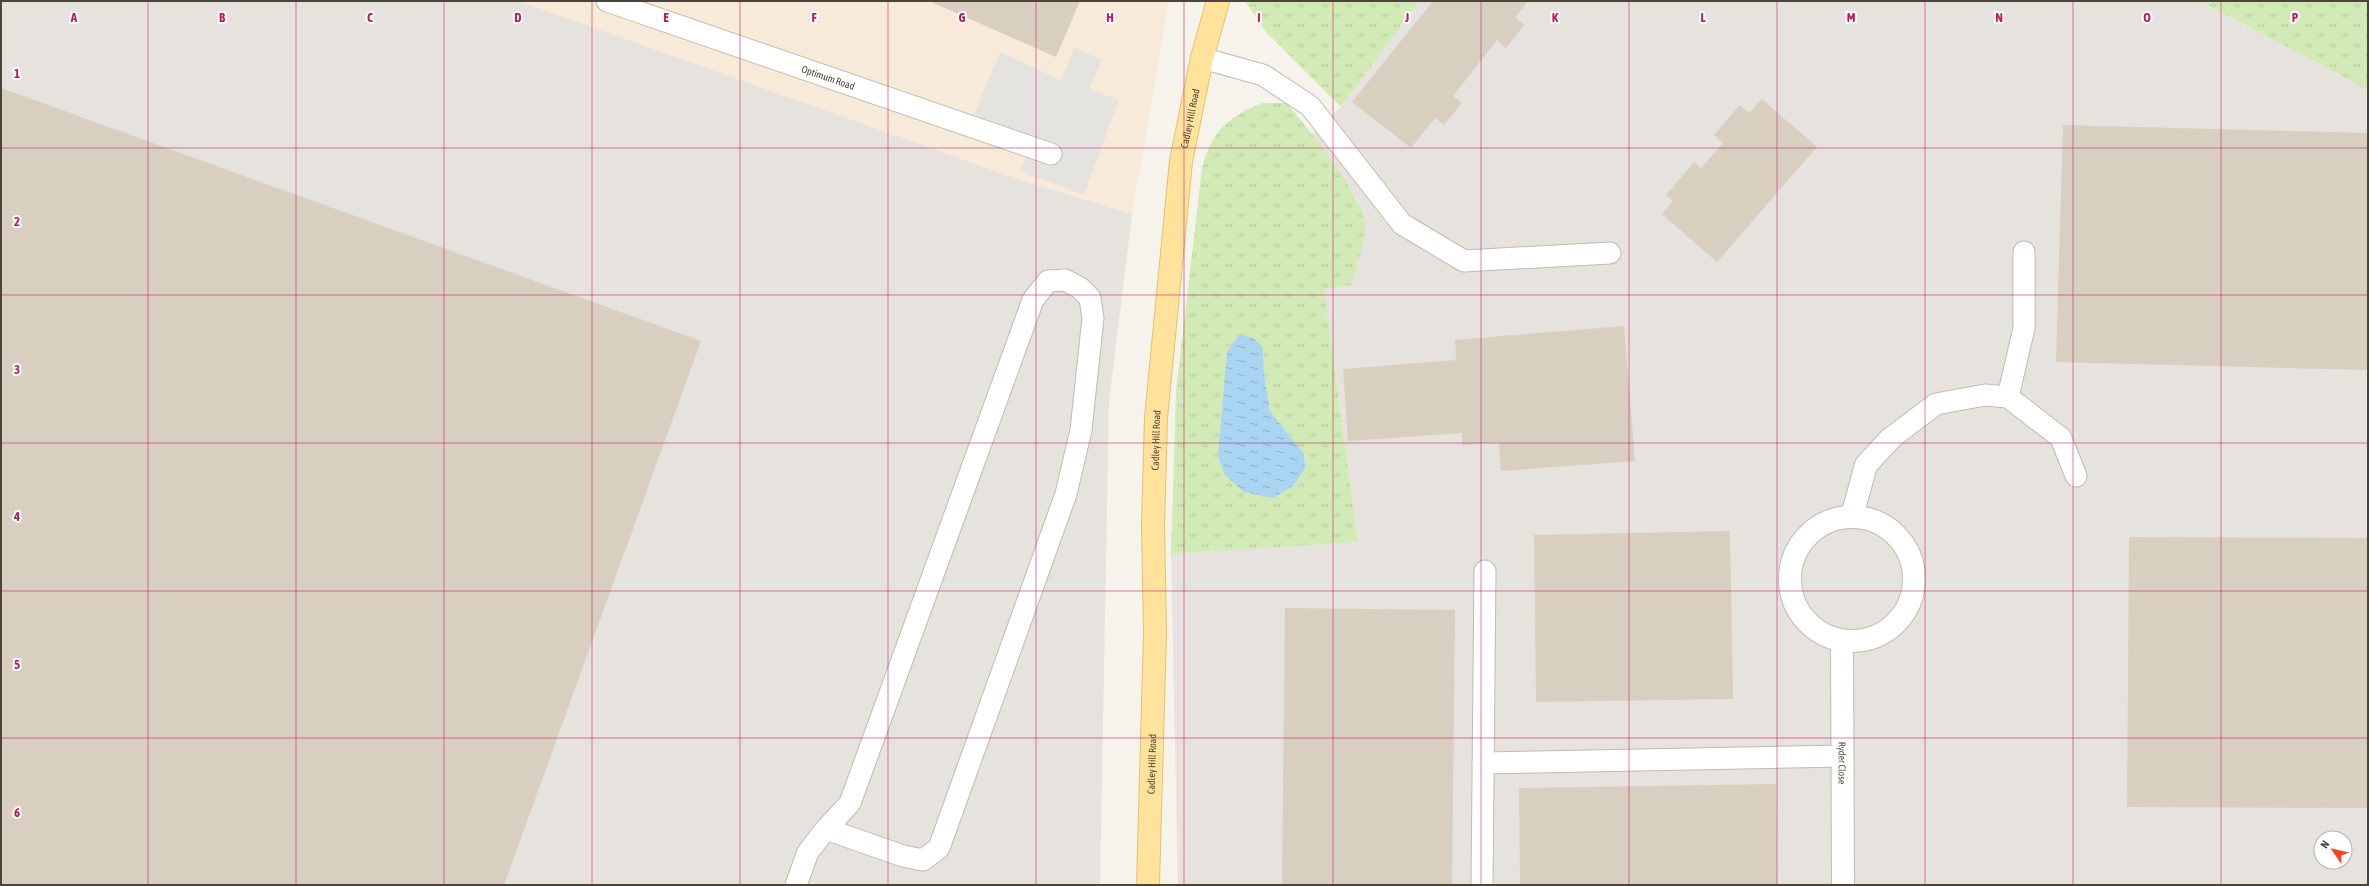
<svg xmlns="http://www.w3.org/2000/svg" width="2369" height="886" font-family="'Asap Condensed',sans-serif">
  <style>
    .commercial { fill: #f7ead8 }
    .industrial { fill: #e6e2dd; fill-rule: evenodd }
    .grass { fill: url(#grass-tufts); fill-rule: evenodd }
    .parking { fill: #e5e3e0 }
    .water { fill: url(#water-ripples) }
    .building { fill: #d8cfc1 }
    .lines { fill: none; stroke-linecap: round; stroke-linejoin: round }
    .lane-casing { stroke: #c2bbae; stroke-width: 23 }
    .street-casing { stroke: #c2bbae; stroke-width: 24 }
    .primary-casing { stroke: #e6c16a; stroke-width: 24 }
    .lane { stroke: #fff; stroke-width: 21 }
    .street { stroke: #fff; stroke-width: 22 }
    .primary { stroke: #ffe39c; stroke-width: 22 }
    .grid { fill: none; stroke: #c2185b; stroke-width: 1; stroke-opacity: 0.55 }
    .labels { text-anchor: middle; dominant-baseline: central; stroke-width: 4; stroke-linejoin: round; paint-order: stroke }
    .street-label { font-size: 10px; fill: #4b4439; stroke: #fff }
    .grid-label { font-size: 13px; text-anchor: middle; font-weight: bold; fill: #c2185b; stroke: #fff; stroke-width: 4; stroke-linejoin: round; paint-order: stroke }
  </style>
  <defs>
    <pattern id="grass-tufts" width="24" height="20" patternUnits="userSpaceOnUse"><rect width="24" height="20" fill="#d2eab5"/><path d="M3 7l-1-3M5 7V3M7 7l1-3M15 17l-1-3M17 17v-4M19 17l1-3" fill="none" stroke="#b6ca9c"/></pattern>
    <pattern id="water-ripples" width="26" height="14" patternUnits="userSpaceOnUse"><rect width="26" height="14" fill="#a9d4f2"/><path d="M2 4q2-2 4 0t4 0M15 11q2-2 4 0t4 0" fill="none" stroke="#8caec5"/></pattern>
  </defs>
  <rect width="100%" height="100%" fill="#f6f3ec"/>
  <path class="commercial" d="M519 1H1169L1132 214 1017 179Z"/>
  <g class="industrial">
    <path d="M1 1H519L1017 179 1132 214 1109 402 1100 885H1Z"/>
    <path d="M1419 1H2200L2368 90V885H1178L1171 554 1358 542 1324 289 1359 202 1312 134 1341 107ZM2321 838H2345V862H2321Z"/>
  </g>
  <g class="grass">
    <path d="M1245 1H1419L1341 107 1266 32Z"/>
    <path d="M2200 1H2368V90Z"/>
    <path d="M1262 103H1286C1305 123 1366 200 1365 225 1365 243 1356 267 1352 285L1324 289 1358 542 1171 554 1176 392 1202 168C1212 130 1227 118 1262 103ZM1239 335 1263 348 1264 374 1270 411 1304 454 1305 469 1294 485Z"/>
  </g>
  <path class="parking" d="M1074 48 1102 60 1089 89 1119 100 1084 195 1020 171 1034 137 974 115 1000 52 1061 80Z"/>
  <path class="water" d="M1239 335 1253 338 1263 348 1264 374 1270 411 1304 454 1305 469 1294 485 1273 498 1244 492 1225 475 1218 456 1227 352Z"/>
  <g class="building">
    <path d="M929 1H1080L1056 57Z"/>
    <path d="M1433 1H1528L1515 18 1524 25 1506 48 1497 40 1453 96 1462 103 1444 125 1435 118 1411 148 1352 102Z"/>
    <path d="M1 88 701 341 504 885H1Z"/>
    <path d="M1762 99 1817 147 1717 262 1662 214 1673 201 1666 195 1694 162 1701 168 1723 143 1714 135 1740 105 1749 113Z"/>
    <path d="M2063 125 2368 133V370L2056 362Z"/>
    <path d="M1624 326 1635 461 1501 471 1499 442 1462 445V433L1348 441 1343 369 1456 360 1455 340Z"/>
    <path d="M1730 531 1733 699 1536 702 1534 535Z"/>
    <path d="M2129 537 2368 538V808L2127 807Z"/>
    <path d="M1285 608 1455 610 1452 885H1282Z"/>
    <path d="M1776 784 1777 885H1520L1519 788Z"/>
  </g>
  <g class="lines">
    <defs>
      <g id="lane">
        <path id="s1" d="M607 1 1051 154"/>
        <path d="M1202 58 1263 75 1310 106 1402 224 1464 261 1610 253"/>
        <path d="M2008 397 2024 328V252"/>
        <path d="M1891 438 1936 404 1985 395 2008 397 2061 438 2076 476"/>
        <path d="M1483 763 1842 756"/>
        <path d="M796 885 808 852 826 829 850 803 1033 300 1048 281 1065 280 1080 288 1090 298 1093 318 1081 430 1066 494 939 848 923 860 903 856 826 829"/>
        <path d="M1482 885 1485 571"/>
      </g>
      <g id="street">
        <path d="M1852 516 1866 465 1891 438"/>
        <circle cx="1852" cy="579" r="62"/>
        <path id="s2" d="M1842 641 1843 885"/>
      </g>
      <g id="primary">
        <path id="s3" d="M1148 885 1155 633 1153 524 1156 418 1181 161 1202 58 1218 1"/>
      </g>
    </defs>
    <use href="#lane" class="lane-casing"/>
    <use href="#street" class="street-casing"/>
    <use href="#primary" class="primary-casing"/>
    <use href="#lane" class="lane"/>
    <use href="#street" class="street"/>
    <use href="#primary" class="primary"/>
  </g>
  <path class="grid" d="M148 1V885M296 1V885M444 1V885M592 1V885M740 1V885M888 1V885M1036 1V885M1184 1V885M1333 1V885M1481 1V885M1629 1V885M1777 1V885M1925 1V885M2073 1V885M2221 1V885M1 148H2368M1 295H2368M1 443H2368M1 591H2368M1 738H2368"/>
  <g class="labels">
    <g class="street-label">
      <text stroke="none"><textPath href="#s1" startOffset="234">Optimum Road</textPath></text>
      <text stroke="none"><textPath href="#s3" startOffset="769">Cadley Hill Road</textPath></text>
      <text stroke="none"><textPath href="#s3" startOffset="445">Cadley Hill Road</textPath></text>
      <text stroke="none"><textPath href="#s2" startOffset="122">Ryder Close</textPath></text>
      <text stroke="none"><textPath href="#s3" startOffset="121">Cadley Hill Road</textPath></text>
    </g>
  </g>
  <g class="grid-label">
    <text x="74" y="22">A</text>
    <text x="222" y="22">B</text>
    <text x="370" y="22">C</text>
    <text x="518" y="22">D</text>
    <text x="666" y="22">E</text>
    <text x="814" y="22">F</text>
    <text x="962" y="22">G</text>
    <text x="1110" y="22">H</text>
    <text x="1259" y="22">I</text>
    <text x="1407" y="22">J</text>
    <text x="1555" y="22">K</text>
    <text x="1703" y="22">L</text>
    <text x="1851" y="22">M</text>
    <text x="1999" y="22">N</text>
    <text x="2147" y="22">O</text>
    <text x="2295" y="22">P</text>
    <text x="17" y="78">1</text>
    <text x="17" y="226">2</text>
    <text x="17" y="374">3</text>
    <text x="17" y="521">4</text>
    <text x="17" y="669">5</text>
    <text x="17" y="817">6</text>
  </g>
  <rect width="2369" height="886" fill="none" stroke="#4b4439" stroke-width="4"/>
  <g transform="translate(2333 850) rotate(304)"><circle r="19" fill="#ffffff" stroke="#b7b4b0"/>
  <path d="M0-3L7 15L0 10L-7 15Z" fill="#fc3f1d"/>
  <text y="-6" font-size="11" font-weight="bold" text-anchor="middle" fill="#4b4439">N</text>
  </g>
</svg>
